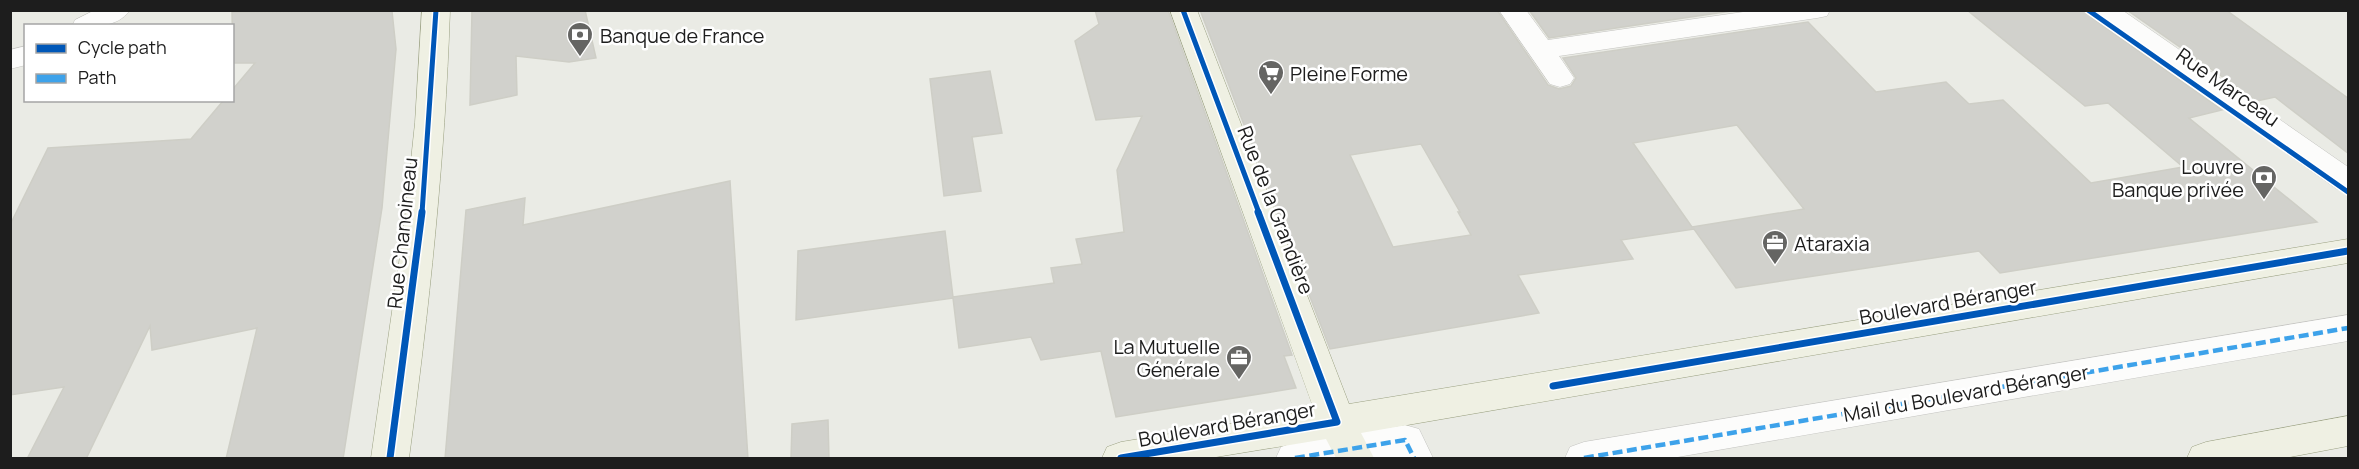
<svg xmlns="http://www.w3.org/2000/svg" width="2359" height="469" font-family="Manrope,sans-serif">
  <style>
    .building { fill: #d1d1cc; stroke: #cecec6; stroke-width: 1.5; fill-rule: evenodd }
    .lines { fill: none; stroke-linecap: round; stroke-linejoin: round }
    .minor-casing { stroke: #c4c4c1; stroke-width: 1 }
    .major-casing { stroke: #9ba182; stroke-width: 1 }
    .minor { fill: #fcfcfb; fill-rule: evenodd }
    .major { fill: #eff0e3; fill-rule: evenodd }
    .quiet { stroke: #3da2ea; stroke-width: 4.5; stroke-dasharray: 10 4.5; stroke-linecap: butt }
    .cycleway-far1-casing { stroke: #fff; stroke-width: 8 }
    .cycleway-casing { stroke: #fff; stroke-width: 10 }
    .cycleway-far1 { stroke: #0057b8; stroke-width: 5 }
    .cycleway { stroke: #0057b8; stroke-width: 7 }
    .labels { text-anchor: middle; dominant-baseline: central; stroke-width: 5; stroke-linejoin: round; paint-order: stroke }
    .poi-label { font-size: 20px; fill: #1d1d1d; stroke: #fff; text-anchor: start }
    .street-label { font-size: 20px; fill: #1d1d1d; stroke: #fff }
  </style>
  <rect width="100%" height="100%" fill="#eaebe5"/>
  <g class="building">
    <path d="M472 10H585L596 58 569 62 516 56 517 95 470 105Z"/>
    <path d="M1095 10H1168L1292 355 1284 356 1296 388 1116 417 1101 351 1041 360 1031 337 959 348 953 298 796 320 798 251 945 231 953 297 1054 283 1051 268 1082 264 1076 239 1124 232 1117 170 1142 116 1096 120 1075 41 1099 24Z"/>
    <path d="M1200 10H1497L1548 85 1559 89 1571 86 1576 78 1563 58 1808 22 1876 92 1946 82 1969 104 2003 100 2091 183 2183 167 2108 103 2085 106 1967 10H2088L2092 18 2222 110 2189 118 2317 222 2000 273 1979 251 1736 288 1694 229 1621 240 1633 259 1518 275 1539 313 1330 349ZM1737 125 1804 209 1692 227 1633 143ZM1421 144 1460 212H1458L1471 235 1393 247 1350 155Z"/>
    <path d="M1529 10H1738L1549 38Z"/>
    <path d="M2127 10H2226L2349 99V154L2275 97 2257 101Z"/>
    <path d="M392 11 396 49 382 208 343 459H226L257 328 152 350 150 326 86 459H27L64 387 10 395V225L48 148 191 139 223 101 233 99V89L255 63H233L232 12Z"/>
    <path d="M990 71 1002 133 972 137 981 191 944 196 930 79Z"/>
    <path d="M730 181 748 459H445L466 210 525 198 523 225Z"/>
    <path d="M828 420 829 459H791L792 424Z"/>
  </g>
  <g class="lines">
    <defs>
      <g id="minor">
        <path d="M95 10H130C117 29 92 26 72 26L75 20Z"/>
        <path d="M1499 10H1526L1548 40 1757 10H1830L1827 16 1817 18 1559 56 1574 78 1570 84 1560 87 1550 84Z"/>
        <path d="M2090 10H2122L2348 167V192L2337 189 2093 16Z"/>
        <path d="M26 46V65L10 69V50Z"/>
        <path d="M2348 315V341L1672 458H1565L1570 447 1584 442Z"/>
        <path d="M1405 425 1419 429 1433 458H1276L1281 447 1295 442Z"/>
      </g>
      <g id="major">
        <path d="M422 10H450C445 161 429 309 409 458H371L403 235 415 123Z"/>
        <path d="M1170 10H1197L1349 404 2348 239V263L1361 433 1374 458H1336L1326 439 1210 458H1102L1107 447 1121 442 1314 410Z"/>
        <path d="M2348 416V446L2285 458H2187L2192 447 2206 442Z"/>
      </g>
    </defs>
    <use href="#minor" class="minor-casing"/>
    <use href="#major" class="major-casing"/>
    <use href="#minor" class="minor"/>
    <use href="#major" class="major"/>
    <g class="quiet">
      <path d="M1295 458 1405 440 1414 458"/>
      <path d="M1584 458 2348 328"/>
    </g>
    <defs>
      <g id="cycleway-far1">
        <path d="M1183 10 1259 213"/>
        <path d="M2088 10 2348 192"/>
        <path d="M422 213 436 10"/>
      </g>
      <g id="cycleway">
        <path d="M1553 386 2348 251"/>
        <path d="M390 458 422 212"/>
        <path d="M1121 458 1337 422 1258 212"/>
      </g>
    </defs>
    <use href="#cycleway-far1" class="cycleway-far1-casing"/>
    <use href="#cycleway" class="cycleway-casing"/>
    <use href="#cycleway-far1" class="cycleway-far1"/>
    <use href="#cycleway" class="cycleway"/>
  </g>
  <defs>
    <symbol id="bank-pin" viewBox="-11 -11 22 30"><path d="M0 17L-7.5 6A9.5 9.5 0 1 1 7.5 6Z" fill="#656563" stroke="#fff"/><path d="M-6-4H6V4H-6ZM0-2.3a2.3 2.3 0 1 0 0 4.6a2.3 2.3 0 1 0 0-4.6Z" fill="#fff"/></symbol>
    <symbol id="supermarket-pin" viewBox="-11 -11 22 30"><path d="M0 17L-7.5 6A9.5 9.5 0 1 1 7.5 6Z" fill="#656563" stroke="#fff"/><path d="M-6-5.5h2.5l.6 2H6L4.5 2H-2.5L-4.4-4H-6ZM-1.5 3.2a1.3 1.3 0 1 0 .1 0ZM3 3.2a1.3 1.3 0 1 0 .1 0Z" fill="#fff"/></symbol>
    <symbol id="office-pin" viewBox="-11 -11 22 30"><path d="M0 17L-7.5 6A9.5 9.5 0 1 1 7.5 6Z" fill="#656563" stroke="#fff"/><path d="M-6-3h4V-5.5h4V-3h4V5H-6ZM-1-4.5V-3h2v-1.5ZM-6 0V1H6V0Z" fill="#fff"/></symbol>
  </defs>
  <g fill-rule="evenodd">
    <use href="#bank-pin" x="565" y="20" width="30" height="40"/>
    <use href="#supermarket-pin" x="1256" y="58" width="30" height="40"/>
    <use href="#bank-pin" x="2249" y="163" width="30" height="40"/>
    <use href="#office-pin" x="1760" y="228" width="30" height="40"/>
    <use href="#office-pin" x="1224" y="343" width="30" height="40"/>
  </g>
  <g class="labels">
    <g class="poi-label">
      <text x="600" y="35">Banque de France</text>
      <text x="1290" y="73">Pleine Forme</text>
      <text x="2244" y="166" text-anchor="end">Louvre<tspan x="2244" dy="23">Banque privée</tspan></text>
      <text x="1794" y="243">Ataraxia</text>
      <text x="1220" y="346" text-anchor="end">La Mutuelle<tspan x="1220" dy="23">Générale</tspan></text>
    </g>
    <g class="street-label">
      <text transform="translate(2228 87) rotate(35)">Rue Marceau</text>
      <text transform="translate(1276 210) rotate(69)">Rue de la Grandière</text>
      <text transform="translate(402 233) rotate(-84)">Rue Chanoineau</text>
      <text transform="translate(1948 302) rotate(-10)">Boulevard Béranger</text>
      <text transform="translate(1966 393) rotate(-10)">Mail du Boulevard Béranger</text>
      <text transform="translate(1227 424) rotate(-10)">Boulevard Béranger</text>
    </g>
  </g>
  <rect width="2359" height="469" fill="none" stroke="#1d1d1d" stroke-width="24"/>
  <rect x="24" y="24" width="210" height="78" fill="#ffffff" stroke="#a5a5a5" stroke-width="1.5"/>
  <rect x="36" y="44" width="30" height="9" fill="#0057b8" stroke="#a5a5a5" stroke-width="1.5"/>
  <text x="78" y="54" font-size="18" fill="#1d1d1d">Cycle path</text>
  <rect x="36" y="74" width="30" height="9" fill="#3da2ea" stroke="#a5a5a5" stroke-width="1.5"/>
  <text x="78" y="84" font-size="18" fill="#1d1d1d">Path</text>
</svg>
